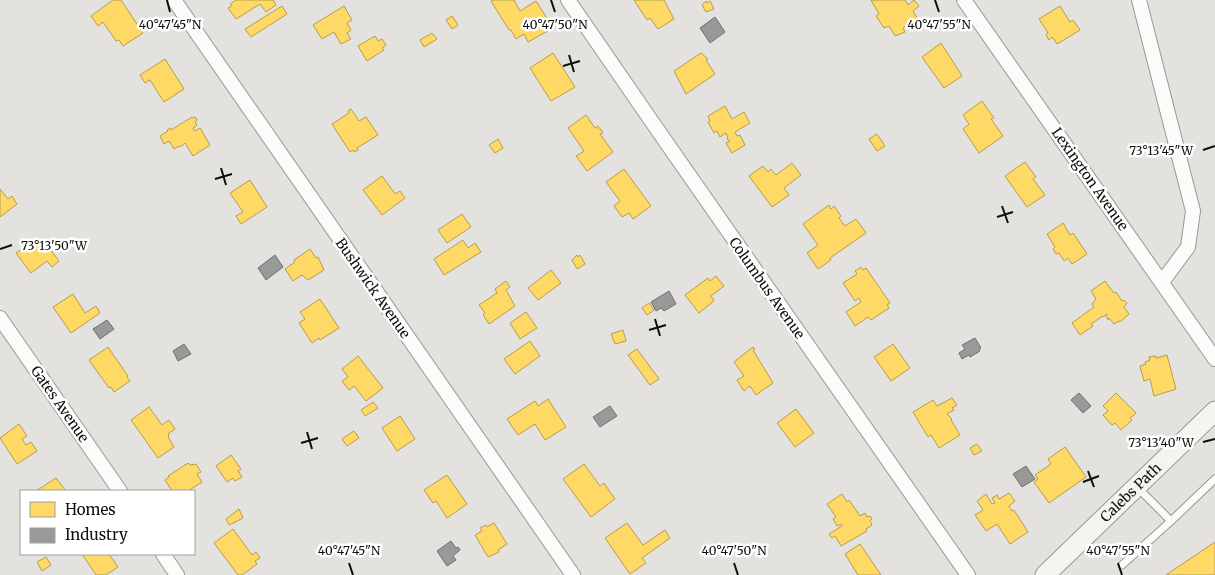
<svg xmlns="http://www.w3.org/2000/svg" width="1215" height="575" font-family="Merriweather,serif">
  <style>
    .homes { fill: #ffd966; stroke: #b79c4b }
    .industry { fill: #999; stroke: #70706f }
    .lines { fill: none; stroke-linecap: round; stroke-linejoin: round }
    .lane-casing { stroke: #999895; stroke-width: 9 }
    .street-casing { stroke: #999895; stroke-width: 16 }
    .secondary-casing { stroke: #999895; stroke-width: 21 }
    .lane { stroke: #fbfbfa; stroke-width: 7 }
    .street { stroke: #fbfbfa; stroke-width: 14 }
    .secondary { stroke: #f5f4ef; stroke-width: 19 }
    .ticks { fill: none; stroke: #0f0f0c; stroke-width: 2 }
    .labels { text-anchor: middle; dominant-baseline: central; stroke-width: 5; stroke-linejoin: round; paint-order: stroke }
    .street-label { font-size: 14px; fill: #0f0f0c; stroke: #fff }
    .ticks-label { font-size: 12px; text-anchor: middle; fill: #0f0f0c; stroke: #fff; stroke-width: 5; stroke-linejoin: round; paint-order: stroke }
  </style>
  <rect width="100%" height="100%" fill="#e3e2de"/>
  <g class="homes">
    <path d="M113 0H121L143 33 123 46 119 40 116 41 103 22 98 26 91 16Z"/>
    <path d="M236 0H273L276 5 266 12 260 4 236 19 228 8 232 6 230 4Z"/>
    <path d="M492 0H514L520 11 536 1 553 28 528 42 524 34 516 39 511 30H509L491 1Z"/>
    <path d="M634 0H664L674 19 658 29 650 18 647 20Z"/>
    <path d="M871 0H905L908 5 914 0 919 6 913 11 917 18 903 28 905 32 895 36 889 26 884 28 876 16 879 14Z"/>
    <path d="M706 1 707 3 710 1 714 9 706 12 702 5Z"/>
    <path d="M282 6 287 14 251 37 245 29Z"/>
    <path d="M344 6 352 20 347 23 351 30 347 33 351 39 341 44 334 32 322 39 313 25Z"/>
    <path d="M1060 6 1070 22 1073 20 1080 30 1057 44 1052 37 1049 40 1046 35 1048 33 1039 19Z"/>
    <path d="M452 16 458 25 452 29 446 20Z"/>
    <path d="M432 33 437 39 424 47 420 40Z"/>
    <path d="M375 36 378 41 382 39 386 45 382 48 384 50 367 61 358 46Z"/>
    <path d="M941 43 962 76 944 88 922 57Z"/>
    <path d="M553 53 575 87 551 101 530 68Z"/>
    <path d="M701 53 708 59 706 60 715 74 686 94 674 71Z"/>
    <path d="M165 59 184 89 164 102 150 80 145 83 140 75Z"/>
    <path d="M982 101 994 118 991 119 1003 136 979 153 963 129 969 124 963 115Z"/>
    <path d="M725 106 732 119 744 112 750 123 735 132 737 136 740 135 745 145 732 153 726 143 730 141 727 139 728 138 726 133 720 137 717 131 714 133 708 122 710 121 708 116Z"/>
    <path d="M351 109 359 121 366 117 378 135 357 148 358 150 354 152 353 150 350 152 332 124 349 113 348 111Z"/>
    <path d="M586 115 595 128 598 126 603 133 600 134 613 152 587 171 576 156 584 151 568 128Z"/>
    <path d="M192 117 193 118 195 117 197 120 195 122 197 125 193 128 195 131 200 128 210 145 193 156 185 143 180 147 179 146 174 149 169 141 164 144 160 136 168 131 167 130 170 128 171 130Z"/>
    <path d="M877 134 885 146 877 151 869 139Z"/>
    <path d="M498 139 503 148 495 153 489 145Z"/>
    <path d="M1025 162 1036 177 1033 179 1045 195 1027 207 1005 176Z"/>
    <path d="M792 163 801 175 784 188 789 195 772 207 749 176 763 166 768 172 771 169 776 175Z"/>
    <path d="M624 169 651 206 633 219 629 213 622 217 614 206 620 201 606 182Z"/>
    <path d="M382 176 395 194 400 191 405 198 382 215 363 190Z"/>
    <path d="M250 180 267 207 241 224 236 216 243 212 230 193Z"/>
    <path d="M0 189 8 199 12 196 17 204 0 217Z"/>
    <path d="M829 205 831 209 834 206 841 216 839 218 845 226 856 219 866 233 830 258 831 260 818 269 807 253 818 245 803 224Z"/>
    <path d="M462 214 471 227 447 243 438 230Z"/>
    <path d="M1063 223 1070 235 1073 233 1087 254 1072 264 1068 258 1064 261 1059 253 1056 254 1053 249 1055 247 1047 234Z"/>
    <path d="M463 240 468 248 475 243 481 252 444 275 434 259Z"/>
    <path d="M33 241 37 246 44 241 59 261 52 267 47 261 31 273 16 253Z"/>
    <path d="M310 249 316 258 318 257 324 270 308 280 302 275 293 281 285 269 295 262 294 260Z"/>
    <path d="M577 255 578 257 580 255 585 264 577 269 572 260Z"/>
    <path d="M861 267 863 270 866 268 890 303 887 305 889 308 871 320 868 317 855 326 846 312 861 302 859 298 855 301 843 283 857 274 855 271Z"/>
    <path d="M551 270 561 283 538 300 528 288Z"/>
    <path d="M716 276 724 286 711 296 714 301 699 313 685 295 708 278 710 281Z"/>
    <path d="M506 281 510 287 506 290 515 306 489 324 483 315 485 313 479 305 497 293 495 289Z"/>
    <path d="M1105 281 1114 293 1116 292 1122 301 1124 300 1127 303 1124 307 1129 314 1120 322 1119 321 1114 324 1109 318 1108 320 1106 314 1104 317 1103 316 1091 324 1093 326 1080 335 1072 323 1094 307 1092 304 1096 299 1091 291Z"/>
    <path d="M73 294 85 313 96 306 100 313 71 333 53 307Z"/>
    <path d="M320 299 339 328 320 340 319 338 312 343 299 323 305 319 300 312Z"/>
    <path d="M649 303 654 310 647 315 642 308Z"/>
    <path d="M526 312 537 328 520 339 510 323Z"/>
    <path d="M623 330 626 341 615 344 611 334Z"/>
    <path d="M530 341 540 356 515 374 504 359Z"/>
    <path d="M893 344 910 368 891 381 874 357Z"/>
    <path d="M108 347 128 376 127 377 130 381 114 392 111 387 109 388 89 360Z"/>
    <path d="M753 347 755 349 753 350 773 383 756 395 750 386 744 391 737 380 744 376 734 362Z"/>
    <path d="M637 349 659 379 650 385 628 355Z"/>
    <path d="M1167 355 1176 389 1154 396 1150 379 1144 381 1140 366 1146 364 1145 362 1150 360 1149 357 1156 356V358Z"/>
    <path d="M358 356 383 388 366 401 354 386 349 390 342 381 348 377 342 369Z"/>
    <path d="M1116 393 1136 413 1130 418 1132 420 1121 430 1115 423 1112 425 1103 415 1108 411 1103 406Z"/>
    <path d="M952 398 957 405 952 408 954 410 947 414 952 419 951 420 960 435 939 448 931 435 928 437 913 412 933 400 937 406Z"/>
    <path d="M548 399 566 427 545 440 535 424 518 435 507 419 535 401 538 406Z"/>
    <path d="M373 402 378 408 365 416 361 410Z"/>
    <path d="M149 407 162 425 169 420 175 429 168 434 169 436 168 437 174 447 158 458 131 420Z"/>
    <path d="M796 409 814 433 795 447 777 423Z"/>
    <path d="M400 416 415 439 397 451 382 428Z"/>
    <path d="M19 424 27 436 22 439 26 445 31 442 37 451 17 464 0 438Z"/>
    <path d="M354 431 359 438 347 446 342 439Z"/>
    <path d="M977 444 982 451 974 455 970 448Z"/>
    <path d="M1065 447 1086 477 1049 503 1034 482 1038 479 1035 475 1051 464 1048 459Z"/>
    <path d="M231 455 241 469 238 471 242 477 235 481 233 478 227 482 216 466Z"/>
    <path d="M188 463 190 465 196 464 201 472 197 474 202 482 188 491H172L165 480 169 477 168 476Z"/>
    <path d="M584 464 600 486 604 483 615 499 591 517 563 479Z"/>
    <path d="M447 475 467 504 447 518 436 501 433 503 424 490Z"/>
    <path d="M56 478 66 491H36Z"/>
    <path d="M1009 493 1015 501 1009 506 1012 511 1014 510 1028 532 1010 544 997 524 986 531 975 515 983 510 977 501 986 494 992 504 995 503 992 498 997 495 999 499Z"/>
    <path d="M842 494 847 502 849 500 860 516 865 513 867 517 870 516 872 519 870 521 872 524 871 526 866 529 867 531 841 546 835 536 832 538 829 534 842 526 841 524 837 526 833 519 836 517 827 504Z"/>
    <path d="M239 509 243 518 229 525 226 519Z"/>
    <path d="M494 523 507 544 498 550 499 552 488 557 475 535 482 531 480 528 486 525 487 527Z"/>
    <path d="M627 523 643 545 665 530 670 538 642 558 646 563 630 574 605 538Z"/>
    <path d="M233 529 252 555 256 552 260 558 255 561 257 564 242 575H238L214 543Z"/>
    <path d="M1215 542V575H1166Z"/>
    <path d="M860 544 881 575H858L845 554Z"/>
    <path d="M82 554H109L118 567 106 575H96Z"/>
    <path d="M46 557 51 565 42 571 37 562Z"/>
  </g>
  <g class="industry">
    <path d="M715 17 725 32 710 43 700 28Z"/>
    <path d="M275 255 283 267 266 280 258 268Z"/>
    <path d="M669 291 676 304 664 311 661 308 656 311 651 302Z"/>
    <path d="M107 320 114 329 100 339 93 329Z"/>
    <path d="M975 338 981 348 979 349 980 351 970 357 969 355 962 359 959 353 965 349 962 345Z"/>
    <path d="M184 344 191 354 178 361 173 351Z"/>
    <path d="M1079 393 1091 406 1083 413 1071 400Z"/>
    <path d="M610 406 617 416 600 427 593 417Z"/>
    <path d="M1026 466 1035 479 1022 487 1013 474Z"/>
    <path d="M451 541 456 548 458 547 460 550 453 556 456 560 447 566 437 551Z"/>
  </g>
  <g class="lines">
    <defs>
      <g id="lane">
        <path d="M1137 487 1171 521 1215 479"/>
        <path d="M1122 565 1171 521"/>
      </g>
      <g id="street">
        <path d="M174 0 573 575"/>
        <path d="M568 0 659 132 968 575"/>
        <path d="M964 0 1215 359"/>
        <path d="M1139 0 1193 211 1188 247 1162 282"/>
        <path d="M0 318 120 491"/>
        <path d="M163 554 177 575"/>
      </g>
      <g id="secondary">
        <path id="s1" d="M1045 575 1215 411"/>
      </g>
    </defs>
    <use href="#lane" class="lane-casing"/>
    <use href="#street" class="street-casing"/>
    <use href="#secondary" class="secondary-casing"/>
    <use href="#lane" class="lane"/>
    <use href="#street" class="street"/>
    <use href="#secondary" class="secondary"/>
  </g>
  <path class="ticks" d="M167 0 170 12M551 0 555 12M935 0 939 12M569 55 574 72M563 66 580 61M1203 150 1215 146M221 168 226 185M215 179 232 174M1002 206 1008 223M997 217 1013 212M0 249 12 245M655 319 660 336M649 330 666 325M307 432 312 449M1203 442 1215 439M301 443 318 438M1088 471 1094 487M1083 482 1099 476M349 563 353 575M734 563 738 575M1118 563 1122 575"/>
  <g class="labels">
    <g class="street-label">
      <text transform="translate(1090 179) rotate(55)">Lexington Avenue</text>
      <text transform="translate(373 288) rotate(55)">Bushwick Avenue</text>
      <text transform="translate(767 288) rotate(55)">Columbus Avenue</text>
      <text transform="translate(60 404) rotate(55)">Gates Avenue</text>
      <text stroke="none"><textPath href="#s1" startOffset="119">Calebs Path</textPath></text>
    </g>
  </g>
  <g class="ticks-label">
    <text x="170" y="29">40°47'45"N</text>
    <text x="555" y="29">40°47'50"N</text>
    <text x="939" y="29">40°47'55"N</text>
    <text x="1161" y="155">73°13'45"W</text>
    <text x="54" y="250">73°13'50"W</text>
    <text x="1161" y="447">73°13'40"W</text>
    <text x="349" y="555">40°47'45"N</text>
    <text x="734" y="555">40°47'50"N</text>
    <text x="1118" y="555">40°47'55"N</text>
  </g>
  <rect x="20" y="490" width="175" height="65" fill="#ffffff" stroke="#9f9f9e"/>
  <rect x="30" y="502" width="25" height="15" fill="#ffd966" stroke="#9f9f9e"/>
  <text x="65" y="515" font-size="15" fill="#0f0f0c">Homes</text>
  <rect x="30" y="528" width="25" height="15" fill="#999999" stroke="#9f9f9e"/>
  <text x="65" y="540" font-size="15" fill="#0f0f0c">Industry</text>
</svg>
